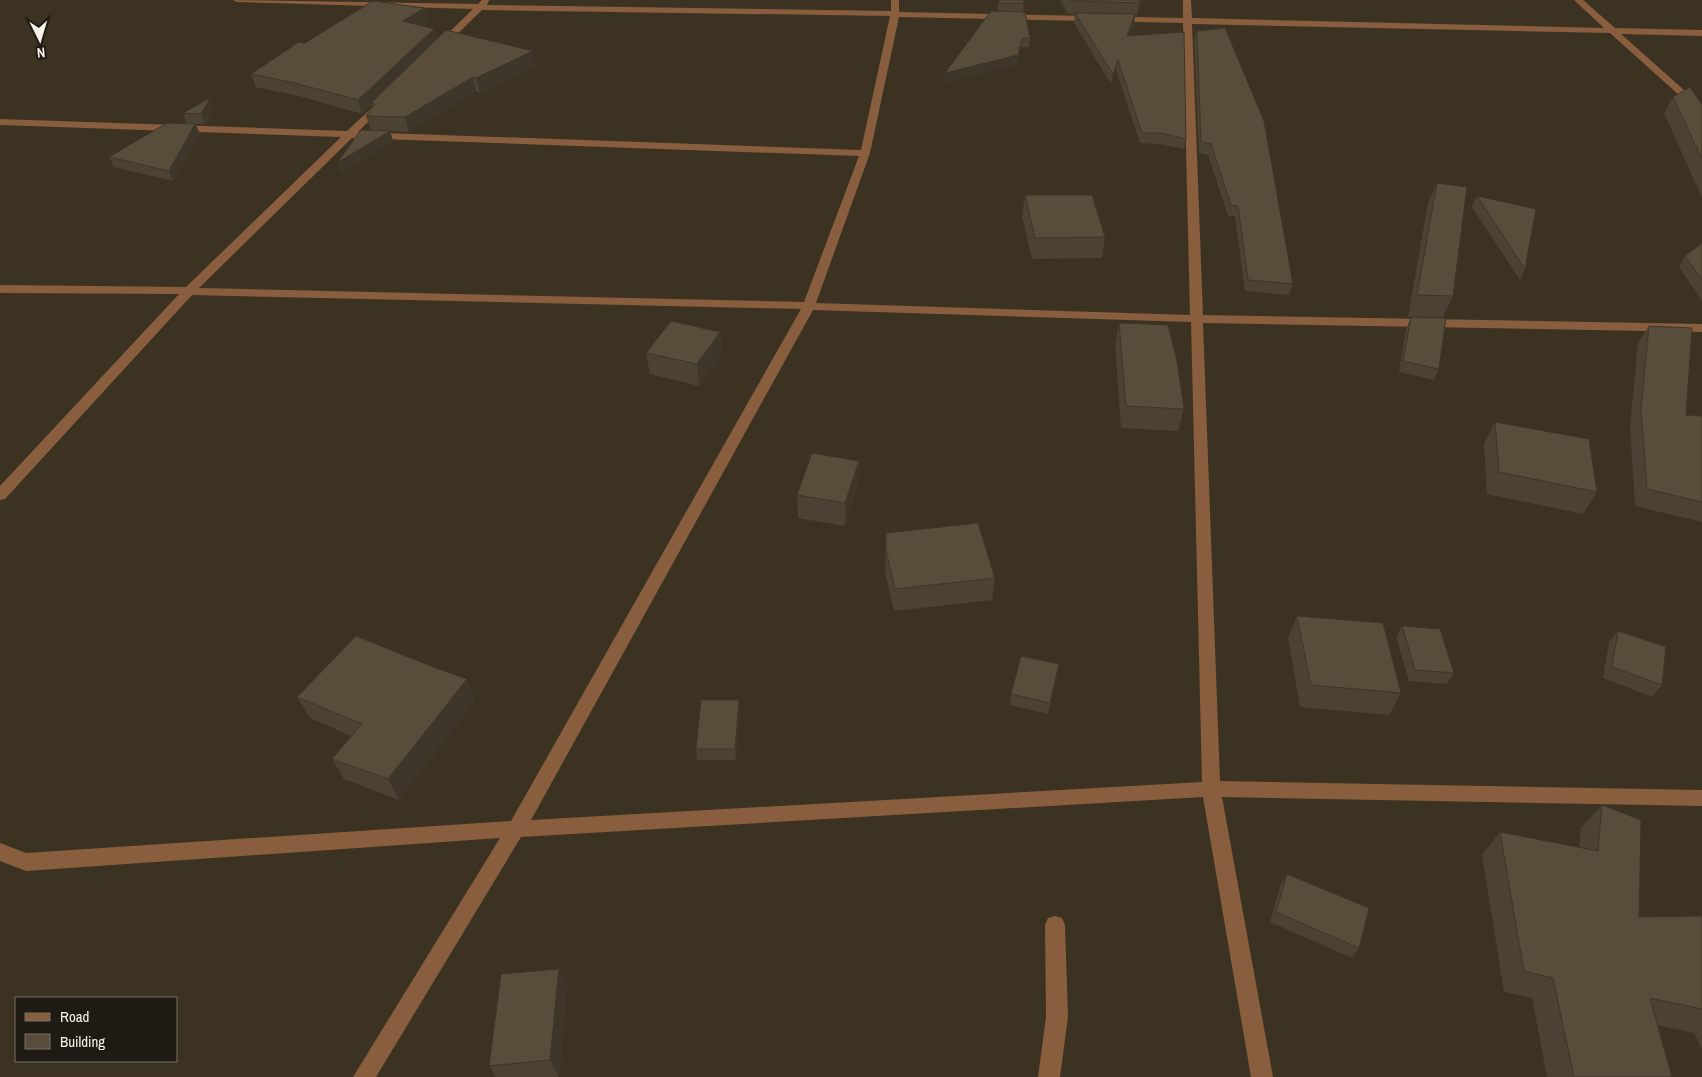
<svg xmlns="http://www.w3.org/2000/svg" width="1702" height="1077" font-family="'Archivo Narrow',sans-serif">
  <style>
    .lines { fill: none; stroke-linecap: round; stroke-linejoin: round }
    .lane { fill: #885e3e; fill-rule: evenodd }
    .street { fill: #885e3e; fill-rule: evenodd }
    .wall { fill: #4c4233 }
    .shaded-wall { fill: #3e3629 }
    .building { fill: #584d3b; stroke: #3e3629 }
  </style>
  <rect width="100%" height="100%" fill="#3c3221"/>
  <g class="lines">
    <path class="lane" d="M1055 916 1062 918 1065 925 1068 1017 1060 1077H1038L1046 1017 1045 925 1048 918Z"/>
    <path class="street" d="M233 0 478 4 482 0H489L487 5 891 11V0H899V12L1183 18V0H1191L1192 18 1604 28 1574 0H1583L1615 28 1702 30V36L1621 34 1702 106V114L1699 113 1610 33 1192 24 1203 315 1702 324V332L1203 323 1220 781 1702 790V806L1222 797 1273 1077H1251L1203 797 521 837 376 1077H353L500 838 26 871 0 861V843L26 853 511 821 801 309 192 295 5 499 0 500V486L179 294 0 293V285L186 287 341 137 0 125V119L347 131 378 102H384V106L358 132 861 150 890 16 482 10 443 48H437V44L473 9 237 2ZM899 17 1183 23 1190 315 816 303 870 153ZM352 138 859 156 804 302 199 288ZM813 310 1191 322 1202 782 531 820Z"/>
  </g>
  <g class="wall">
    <path d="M1060 0H1143L1137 15H1135L1134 24 1129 36 1186 139 1184 149 1159 144 1140 143 1116 70 1111 84 1074 23 1075 14H1068Z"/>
    <path d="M998 3H1024L1023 12 1030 38 1029 47H1021L1017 65 944 83 997 12Z"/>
    <path d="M424 8 427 20 419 25 434 29 437 40 536 65 480 93 476 91 409 132 390 131 393 141 340 173 371 130 366 116 372 107V105L362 114 299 96 256 87 251 74 305 43Z"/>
    <path d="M1197 31 1293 284 1289 295 1245 291 1235 216H1228L1208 155 1199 153 1194 40Z"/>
    <path d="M1673 97 1702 105V198L1664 113Z"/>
    <path d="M214 108 205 124H195L200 134 173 181 114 167 109 157 187 123 183 113Z"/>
    <path d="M1437 183 1453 296 1443 317H1408L1428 203Z"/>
    <path d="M1025 195 1105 237 1102 258 1032 259 1022 216Z"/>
    <path d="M1477 196 1525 269 1520 280 1472 207Z"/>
    <path d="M1702 243V301L1679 267 1685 256Z"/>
    <path d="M1411 317 1439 369 1434 380 1399 372 1406 329Z"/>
    <path d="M1119 323 1184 409 1178 431 1121 428 1115 345Z"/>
    <path d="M1649 326 1686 415 1702 416V522L1635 506 1630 426 1638 343Z"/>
    <path d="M720 332 722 354 699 386 650 374 646 353Z"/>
    <path d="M1495 422 1597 492 1583 514 1487 494 1484 444Z"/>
    <path d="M859 461V483L845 526 798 518 797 495Z"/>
    <path d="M886 533 995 578 992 600 894 611 885 572Z"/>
    <path d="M1297 616 1401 693 1389 715 1300 707 1288 638Z"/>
    <path d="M1402 626 1454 673 1447 684 1409 681 1396 637Z"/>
    <path d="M1618 631 1662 685 1652 697 1603 678 1609 642Z"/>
    <path d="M1059 664 1048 714 1010 705 1011 694Z"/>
    <path d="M297 697 475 700 399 800 344 779 332 759 351 736 310 718Z"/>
    <path d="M739 700 740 711 736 760H697L696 749Z"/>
    <path d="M1602 805 1639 917 1702 916V1049L1694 1033 1657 1025 1672 1077H1547L1532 998 1504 992 1482 855 1500 832 1579 847 1581 828Z"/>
    <path d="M1287 874 1359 948 1352 958 1270 922 1281 884Z"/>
    <path d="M559 969 567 987 559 1077H496L489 1066Z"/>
  </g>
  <g class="shaded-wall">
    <path d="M1140 0H1143L1137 15 1139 3Z"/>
    <path d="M424 8 427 20 407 34 403 21Z"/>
    <path d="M1135 14 1134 24 1125 46 1127 36Z"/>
    <path d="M434 29 437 41 371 103 372 105 362 114 358 100Z"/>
    <path d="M1022 38 1021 47 1017 65 944 83 945 73Z"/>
    <path d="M533 51 536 65 480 93 476 78Z"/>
    <path d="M1118 60 1116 70 1111 84 1113 74Z"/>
    <path d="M473 77 476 91 409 132 405 117Z"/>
    <path d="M210 98 214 108 205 124 201 114Z"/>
    <path d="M195 124 200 134 173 181 169 171Z"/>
    <path d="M390 131 393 141 340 173 337 163Z"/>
    <path d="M720 332 722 354 699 386 697 364Z"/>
    <path d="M859 461V483L845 526V503Z"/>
    <path d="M467 679 475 700 399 800 388 779Z"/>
    <path d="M739 700 740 711 736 760 735 749Z"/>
    <path d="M559 969 567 987 559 1077 550 1060Z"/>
  </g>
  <g class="building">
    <path d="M1000 0H1023L1024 3H998Z"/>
    <path d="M1069 0H1140L1139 3 1070 1Z"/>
    <path d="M373 1 424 8 403 21 434 29 358 100 295 83 251 74 299 42 305 43Z"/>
    <path d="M991 11 1025 12 1030 38H1022L1018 55 945 73Z"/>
    <path d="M1075 13 1135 14 1127 36 1184 32 1186 139 1161 133H1142L1118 60 1113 74Z"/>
    <path d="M1225 28 1264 121 1293 284 1248 280 1238 206 1231 205 1211 144 1201 142 1197 31Z"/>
    <path d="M446 30 533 51 476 78 473 77 405 117 366 116 375 104 371 103Z"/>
    <path d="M1690 87 1702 105V159L1673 97Z"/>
    <path d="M210 98 201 114 183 113Z"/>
    <path d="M167 123 195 124 169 171 109 157Z"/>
    <path d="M361 130 390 131 337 163Z"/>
    <path d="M1437 183 1467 187 1453 296 1417 295Z"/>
    <path d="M1025 195H1092L1105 237 1035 238Z"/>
    <path d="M1477 196 1536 209 1525 269Z"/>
    <path d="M1702 243V280L1685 256Z"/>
    <path d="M1411 317 1446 318 1439 369 1403 361Z"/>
    <path d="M671 321 720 332 697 364 646 353Z"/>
    <path d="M1119 323 1168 325 1177 361 1184 409 1126 406Z"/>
    <path d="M1649 326 1692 328 1686 415 1702 416V502L1647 489 1641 409Z"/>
    <path d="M1495 422 1589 439 1597 492 1499 472Z"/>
    <path d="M812 453 859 461 845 503 797 495Z"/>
    <path d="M978 523 995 578 895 589 886 550V533Z"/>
    <path d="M1297 616 1383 623 1401 693 1311 685Z"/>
    <path d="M1402 626 1440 629 1454 673 1415 670Z"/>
    <path d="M1618 631 1666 647 1662 685 1612 667Z"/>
    <path d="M356 636 433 667 467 679 388 779 332 759 362 724 297 697Z"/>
    <path d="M1021 656 1059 664 1050 703 1011 694Z"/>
    <path d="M701 700H739L735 749H696Z"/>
    <path d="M1602 805 1641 820 1639 917 1702 916V1009L1650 998 1672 1077H1574L1553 978 1524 971 1500 832 1598 851Z"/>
    <path d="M1287 874 1369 908 1359 948 1276 912Z"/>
    <path d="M559 969 550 1060 489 1066 501 974Z"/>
  </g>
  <rect x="15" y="997" width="162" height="65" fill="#1f1a13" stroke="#757067"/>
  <rect x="25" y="1013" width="25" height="8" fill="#885e3e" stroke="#757067"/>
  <text x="60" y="1022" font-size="15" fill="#f7f0e6">Road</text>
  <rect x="25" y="1034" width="25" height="15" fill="#584d3b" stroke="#757067"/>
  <text x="60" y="1047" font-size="15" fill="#f7f0e6">Building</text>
  <g transform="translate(40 40) rotate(175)" stroke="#1f1a13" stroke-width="4" paint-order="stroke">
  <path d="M0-4L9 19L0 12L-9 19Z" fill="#f7f0e6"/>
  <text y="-8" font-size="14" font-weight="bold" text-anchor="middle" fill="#f7f0e6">N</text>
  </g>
</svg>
